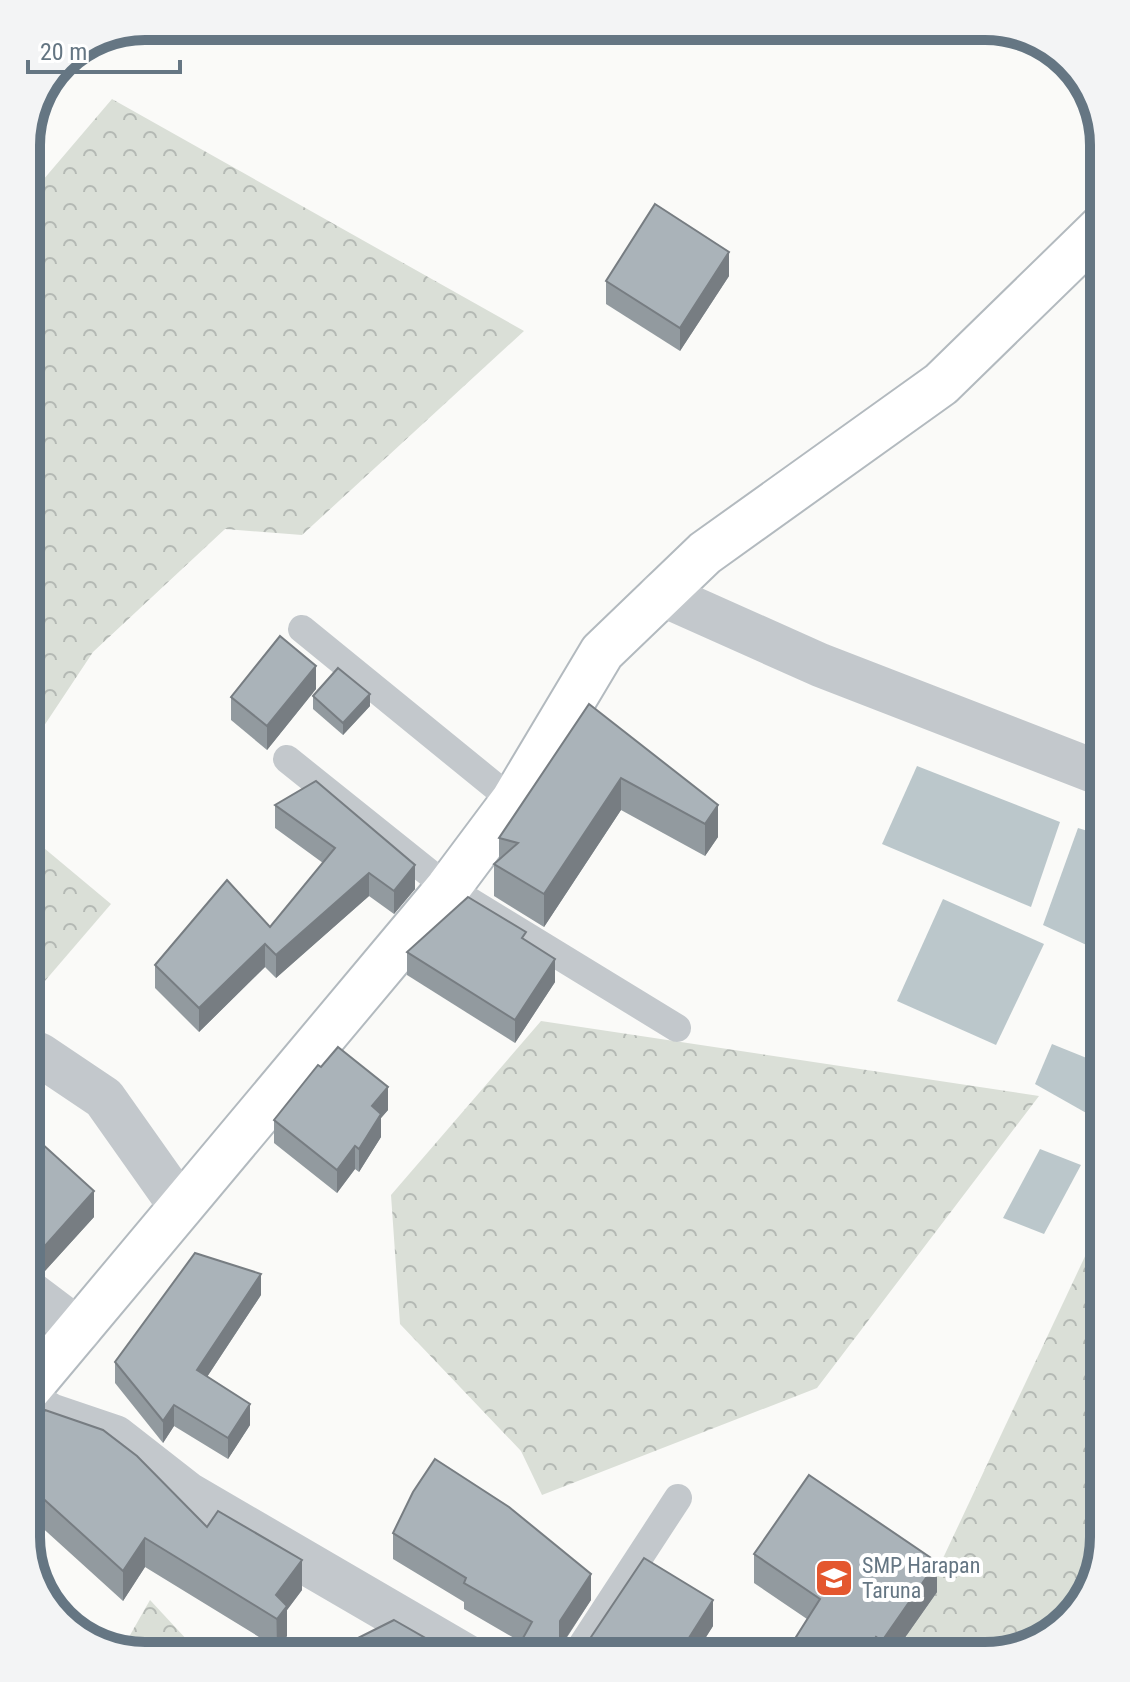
<svg xmlns="http://www.w3.org/2000/svg" width="1130" height="1682" font-family="'Roboto Condensed',sans-serif">
  <style>
    .forest { fill: url(#forest-crowns) }
    .water { fill: #bbc7cb }
    .lines { fill: none; stroke-linecap: round; stroke-linejoin: round }
    .secondary-casing { stroke: #b3babf; stroke-width: 48 }
    .lane { stroke: #c3c8cc; stroke-width: 28 }
    .street { stroke: #c3c8cc; stroke-width: 44 }
    .secondary { stroke: #fff; stroke-width: 44 }
    .wall { fill: #929a9f }
    .shaded-wall { fill: #777d82 }
    .building { fill: #aab3b9; stroke: #777d82; stroke-width: 2 }
    .labels { text-anchor: middle; dominant-baseline: central; stroke-width: 8; stroke-linejoin: round; paint-order: stroke }
    .poi-label { font-size: 22px; fill: #657683; stroke: #fff; text-anchor: start }
    .rim { fill: none; stroke: #657683; stroke-width: 10 }
  </style>
  <defs>
    <pattern id="forest-crowns" width="20" height="18" patternUnits="userSpaceOnUse" patternTransform="scale(2)"><rect width="20" height="18" fill="#dadfd7"/><path d="M2 6a3 3 0 1 1 6 0M12 15a3 3 0 1 1 6 0" fill="none" stroke="#b4b9b4"/></pattern>
  </defs>
  <rect width="100%" height="100%" fill="#fafaf8"/>
  <g class="forest">
    <path d="M112 99 524 331 302 535 225 529 93 652 26 753V200Z"/>
    <path d="M26 833 111 904 26 1003Z"/>
    <path d="M541 1021 1039 1096 817 1388 542 1495 521 1451 400 1324 391 1195Z"/>
    <path d="M1104 1216V1537L1088 1597 1044 1640 985 1656H897Z"/>
    <path d="M150 1600 202 1656H138L121 1651Z"/>
  </g>
  <g class="water">
    <path d="M917 766 1060 822 1031 907 882 844Z"/>
    <path d="M1078 828 1104 836V953L1043 925Z"/>
    <path d="M943 899 1044 944 996 1045 897 1001Z"/>
    <path d="M1052 1044 1104 1065V1123L1035 1084Z"/>
    <path d="M1040 1149 1081 1165 1044 1234 1003 1218Z"/>
  </g>
  <g class="lines">
    <defs>
      <path id="secondary" d="M26 1392 448 888 513 801 602 652 705 553 941 384 1104 225"/>
    </defs>
    <use href="#secondary" class="secondary-casing"/>
    <g class="lane">
      <path d="M302 629 513 801"/>
      <path d="M287 759 448 888 677 1028"/>
      <path d="M575 1656 678 1498"/>
    </g>
    <g class="street">
      <path d="M661 594 820 665 1104 775"/>
      <path d="M26 1049 40 1055 104 1098 181 1207"/>
      <path d="M26 1290 79 1330"/>
      <path d="M26 1401 50 1415 115 1437 188 1494 466 1656"/>
    </g>
    <use href="#secondary" class="secondary"/>
  </g>
  <g class="wall">
    <path d="M729 276 680 351 606 304V281Z"/>
    <path d="M316 689 267 750 231 720V697Z"/>
    <path d="M313 696 370 706 343 735 313 709Z"/>
    <path d="M589 704 718 837 705 856 621 810 544 927 494 896V864L499 859V838Z"/>
    <path d="M275 805 415 889 394 914 369 896 276 978 265 967 199 1032 155 988V965L270 927 323 863 275 828Z"/>
    <path d="M526 940 555 982 515 1043 407 975V952Z"/>
    <path d="M388 1110 381 1118V1137L359 1172 355 1169 337 1193 274 1143V1120Z"/>
    <path d="M26 1120 34 1138 94 1217 44 1272 28 1265 26 1266Z"/>
    <path d="M261 1295 207 1377 250 1425 228 1459 174 1426 163 1443 115 1383V1362Z"/>
    <path d="M26 1444 207 1527 302 1590 287 1610V1636L277 1648 145 1567 123 1601 26 1513Z"/>
    <path d="M393 1533 591 1600 564 1642 566 1644 575 1647 713 1626 694 1656H513L521 1642 464 1609V1602L393 1559Z"/>
    <path d="M754 1554 937 1592 892 1656H784L807 1619 754 1583Z"/>
  </g>
  <g class="shaded-wall">
    <path d="M729 252V276L680 351V328Z"/>
    <path d="M316 666V689L267 750V726Z"/>
    <path d="M370 694V706L343 735V723Z"/>
    <path d="M621 778V810L544 927V894Z"/>
    <path d="M718 805V837L705 856V824Z"/>
    <path d="M415 865V889L394 914V891Z"/>
    <path d="M369 873V896L276 978V955Z"/>
    <path d="M265 944V967L199 1032V1008Z"/>
    <path d="M555 959V982L515 1043V1020Z"/>
    <path d="M388 1087V1110L381 1118V1137L359 1172V1149L372 1106Z"/>
    <path d="M34 1127V1152L29 1132Z"/>
    <path d="M355 1146V1169L337 1193V1170Z"/>
    <path d="M94 1191V1217L44 1272V1247Z"/>
    <path d="M261 1274V1295L197 1392V1370Z"/>
    <path d="M250 1404V1425L228 1459V1438Z"/>
    <path d="M174 1405V1426L163 1443V1421Z"/>
    <path d="M145 1538V1567L123 1601V1571Z"/>
    <path d="M302 1560V1590L287 1610V1636L277 1648 276 1595Z"/>
    <path d="M937 1562V1592L892 1656H882V1641Z"/>
    <path d="M591 1574V1600L560 1647V1621Z"/>
    <path d="M713 1600V1626L694 1656H680V1652Z"/>
    <path d="M876 1637V1656H864Z"/>
    <path d="M434 1643V1656H427Z"/>
  </g>
  <g class="building">
    <path d="M655 204 729 252 680 328 606 281Z"/>
    <path d="M280 636 316 666 267 726 231 697Z"/>
    <path d="M338 668 370 694 343 723 313 696Z"/>
    <path d="M589 704 718 805 705 824 621 778 544 894 494 864 518 843 499 838Z"/>
    <path d="M316 781 415 865 394 891 369 873 276 955 265 944 199 1008 155 965 227 880 270 927 335 848 275 805Z"/>
    <path d="M468 897 526 932 522 938 555 959 515 1020 407 952Z"/>
    <path d="M338 1047 388 1087 372 1106 381 1114 359 1149 355 1146 337 1170 274 1120 318 1065 321 1067Z"/>
    <path d="M26 1120 34 1127 29 1132 94 1191 44 1247 28 1239 26 1240Z"/>
    <path d="M195 1253 261 1274 197 1370 250 1404 228 1438 174 1405 163 1421 115 1362Z"/>
    <path d="M45 1410 103 1430 137 1456 207 1527 218 1511 302 1560 276 1595 287 1606 277 1619 145 1538 123 1571 26 1483V1444Z"/>
    <path d="M435 1459 509 1507 591 1574 560 1621V1637L566 1644 575 1647 589 1640 644 1558 713 1600 680 1652 677 1650 673 1656H513L532 1622 464 1583 466 1578 393 1533 413 1492Z"/>
    <path d="M809 1475 937 1562 882 1641 876 1637 864 1656H784L820 1599 754 1554Z"/>
    <path d="M394 1620 434 1643 427 1656H334L338 1648Z"/>
  </g>
  <defs>
    <symbol id="school-square" viewBox="-11 -11 22 22"><rect x="-9" y="-9" width="18" height="18" rx="4" fill="#e4572e" stroke="#fff"/><path d="M0-5L7-2L0 1L-7-2ZM-4 1L0 2.5L4 1V4Q0 6-4 4Z" fill="#fff"/></symbol>
  </defs>
  <g fill-rule="evenodd">
    <use href="#school-square" x="812" y="1556" width="44" height="44"/>
  </g>
  <g class="labels">
    <g class="poi-label">
      <text x="862" y="1565">SMP Harapan<tspan x="862" dy="25">Taruna</tspan></text>
    </g>
  </g>
  <path d="M0 0H1130V1682H0ZM145 40H985A105 105 0 0 1 1090 145V1537A105 105 0 0 1 985 1642H145A105 105 0 0 1 40 1537V145A105 105 0 0 1 145 40Z" fill="#f3f4f5" fill-rule="evenodd"/>
  <path class="rim" d="M145 40H985A105 105 0 0 1 1090 145V1537A105 105 0 0 1 985 1642H145A105 105 0 0 1 40 1537V145A105 105 0 0 1 145 40Z"/>
  <path d="M28 60v12h152v-12" fill="none" stroke="#657683" stroke-width="4"/>
  <text x="40" y="60" font-size="24" fill="#657683" stroke="#ffffff" stroke-width="6" paint-order="stroke">20 m</text>
</svg>
